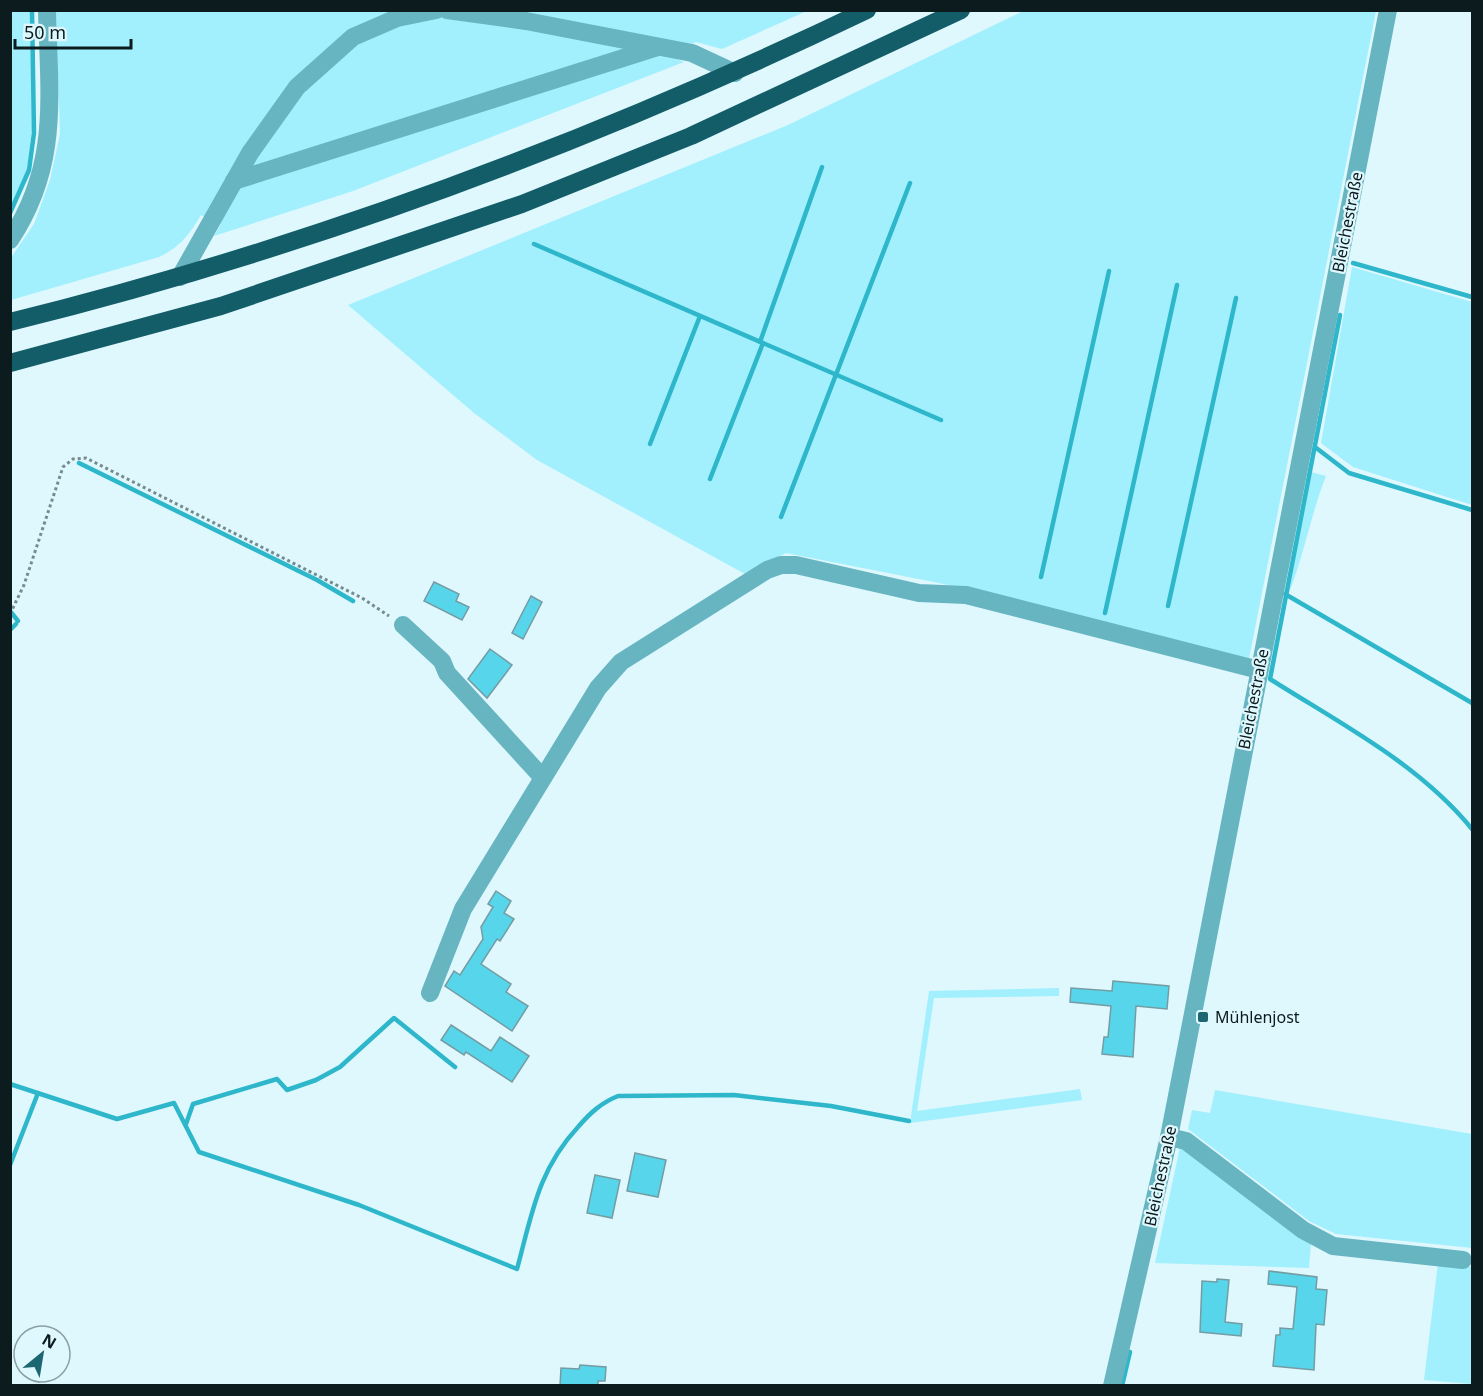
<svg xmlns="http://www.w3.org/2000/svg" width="1483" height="1396" font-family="'Noto Sans',sans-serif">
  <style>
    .green { fill: #a2effd }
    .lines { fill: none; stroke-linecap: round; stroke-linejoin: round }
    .stream { stroke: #2eb7cb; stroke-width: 4.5 }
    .building { fill: #57d6eb; stroke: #749ca3; stroke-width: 1.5 }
    .path { stroke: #768b8f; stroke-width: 3; stroke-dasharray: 3 3; stroke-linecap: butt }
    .minor { stroke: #68b5c2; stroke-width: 18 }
    .highway { stroke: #135d68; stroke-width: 18 }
    .poi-dot { fill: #1c6772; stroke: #dff8fd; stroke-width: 2 }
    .labels { text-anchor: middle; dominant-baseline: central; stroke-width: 4.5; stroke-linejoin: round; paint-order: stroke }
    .street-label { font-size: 16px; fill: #0b1b1e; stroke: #dff8fd }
    .poi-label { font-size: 16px; fill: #0b1b1e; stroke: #dff8fd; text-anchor: start }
  </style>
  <rect width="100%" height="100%" fill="#dff8fd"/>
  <g class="green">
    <path d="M11 10 30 11 32 130 27 169 11 207Z"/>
    <path d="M56 11H807L722 49 696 42 670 56 684 62 353 191 214 236 221 224 201 215C189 235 180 247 159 257L11 300 10 259 34 224 50 180 60 134Z"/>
    <path d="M1023 11H1376L1249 659 939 583 786 553 745 574 537 460 474 413 348 305 788 125Z"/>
    <path d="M1352 267 1472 302V505L1353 467 1321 443Z"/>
    <path d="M1311 472 1326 476C1311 514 1304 555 1289 593Z"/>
    <path d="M1059 988V996L934 998 917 1111 1080 1089 1082 1100 910 1123 929 991Z"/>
    <path d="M1215 1090 1472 1134V1248L1336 1234 1309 1221 1188 1129 1192 1110 1210 1113Z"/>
    <path d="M1180 1147 1311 1243 1309 1268 1155 1263Z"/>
    <path d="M1438 1263 1472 1267V1384L1424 1380Z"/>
  </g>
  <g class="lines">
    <g class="stream">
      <path d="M10 213 29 170 34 133 32 10"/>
      <path d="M534 244 941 420"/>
      <path d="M1353 263 1472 297"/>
      <path d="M1340 315 1270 679C1341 724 1419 764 1472 829"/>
      <path d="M760 342 822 167"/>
      <path d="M650 444 700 316"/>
      <path d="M1315 447 1349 473 1472 510"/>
      <path d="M79 463 317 580 353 601"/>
      <path d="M710 479 763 343"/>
      <path d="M781 517 910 183"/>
      <path d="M1041 577 1109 271"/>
      <path d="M1285 594 1472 703"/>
      <path d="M1168 606 1236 298"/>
      <path d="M10 611 18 621"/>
      <path d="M1105 613 1177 285"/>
      <path d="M10 630 16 624"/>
      <path d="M10 1084 117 1119 174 1103 199 1152 359 1205 517 1269C532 1214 538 1170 578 1127 590 1113 601 1103 618 1096L734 1095 831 1106 909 1121"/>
      <path d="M186 1124 193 1104 277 1079 287 1090 316 1080 340 1067 394 1018 455 1067"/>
      <path d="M10 1165 38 1093"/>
      <path d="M1122 1386 1130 1352"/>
    </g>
  </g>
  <g class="building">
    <path d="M434 582 459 594 456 601 469 607 462 620 424 601Z"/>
    <path d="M531 596 542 602 523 639 512 633Z"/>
    <path d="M490 649 512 665 487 698 468 679Z"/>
    <path d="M496 891 511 901 504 913 514 919 500 941 497 939 481 964 511 984 506 992 528 1006 512 1031 445 986 454 971 460 975 483 939 481 927 493 907 488 904Z"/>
    <path d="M1113 981 1169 986 1167 1009 1136 1006 1133 1057 1102 1054 1104 1037H1108L1111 1006 1070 1002 1071 988 1112 991Z"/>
    <path d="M451 1025 491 1051 500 1037 529 1056 512 1082 466 1052 464 1055 441 1040Z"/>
    <path d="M635 1153 666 1160 658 1197 627 1191Z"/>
    <path d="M595 1175 620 1180 612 1218 587 1213Z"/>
    <path d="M1269 1271 1317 1277 1316 1289 1327 1290 1324 1325 1316 1324 1314 1370 1273 1366 1276 1335H1280V1328L1293 1329 1297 1287 1268 1284Z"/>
    <path d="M1217 1279 1229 1280 1225 1322 1242 1324 1241 1336 1200 1332 1202 1281 1217 1282Z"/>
    <path d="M580 1365 606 1367 605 1381H598V1386H560L561 1368 579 1369Z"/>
  </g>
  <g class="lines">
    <path class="path" d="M10 614 24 585 63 467 73 459 86 458 362 598 389 616"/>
    <g class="minor">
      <path d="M447 10 526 21 692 53 735 73"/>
      <path d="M234 181 658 47"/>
      <path d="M10 240C60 165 49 96 47 10"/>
      <path d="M180 277 250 153 297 87 353 37 397 18 436 10"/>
      <path d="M403 625 442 661 447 673 542 777"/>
      <path d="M430 993 463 909 598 688 621 662 767 570 781 565H796L919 593 966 595 1259 670"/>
      <path d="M1169 1137 1186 1141 1303 1230 1333 1246 1463 1260"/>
      <path d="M1112 1386 1169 1137 1388 10"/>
    </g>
    <g class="highway">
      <path d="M10 322C306 249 592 142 867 10"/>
      <path d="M10 363 221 306 522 204 691 136 961 10"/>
    </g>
  </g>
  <rect class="poi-dot" x="1197" y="1011" width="12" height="12" rx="3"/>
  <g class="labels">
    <g class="street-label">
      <text transform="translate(1347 222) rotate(-79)">Bleichestraße</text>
      <text transform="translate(1253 699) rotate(-79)">Bleichestraße</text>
      <text transform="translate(1160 1176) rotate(-78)">Bleichestraße</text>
    </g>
    <g class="poi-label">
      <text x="1215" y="1017">Mühlenjost</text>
    </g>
  </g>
  <rect width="1483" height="1396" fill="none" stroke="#0b1b1e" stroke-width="24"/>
  <g transform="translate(42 1354) rotate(30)"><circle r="28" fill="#dff8fd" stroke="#8aa0a4" stroke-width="1.5"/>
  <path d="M0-4.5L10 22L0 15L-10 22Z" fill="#1c6772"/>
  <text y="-9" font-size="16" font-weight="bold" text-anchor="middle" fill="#0b1b1e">N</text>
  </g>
  <path d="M15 39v9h116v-9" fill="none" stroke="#0b1b1e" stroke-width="3"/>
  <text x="24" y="39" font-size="18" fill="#0b1b1e" stroke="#dff8fd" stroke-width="4.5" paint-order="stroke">50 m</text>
</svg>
